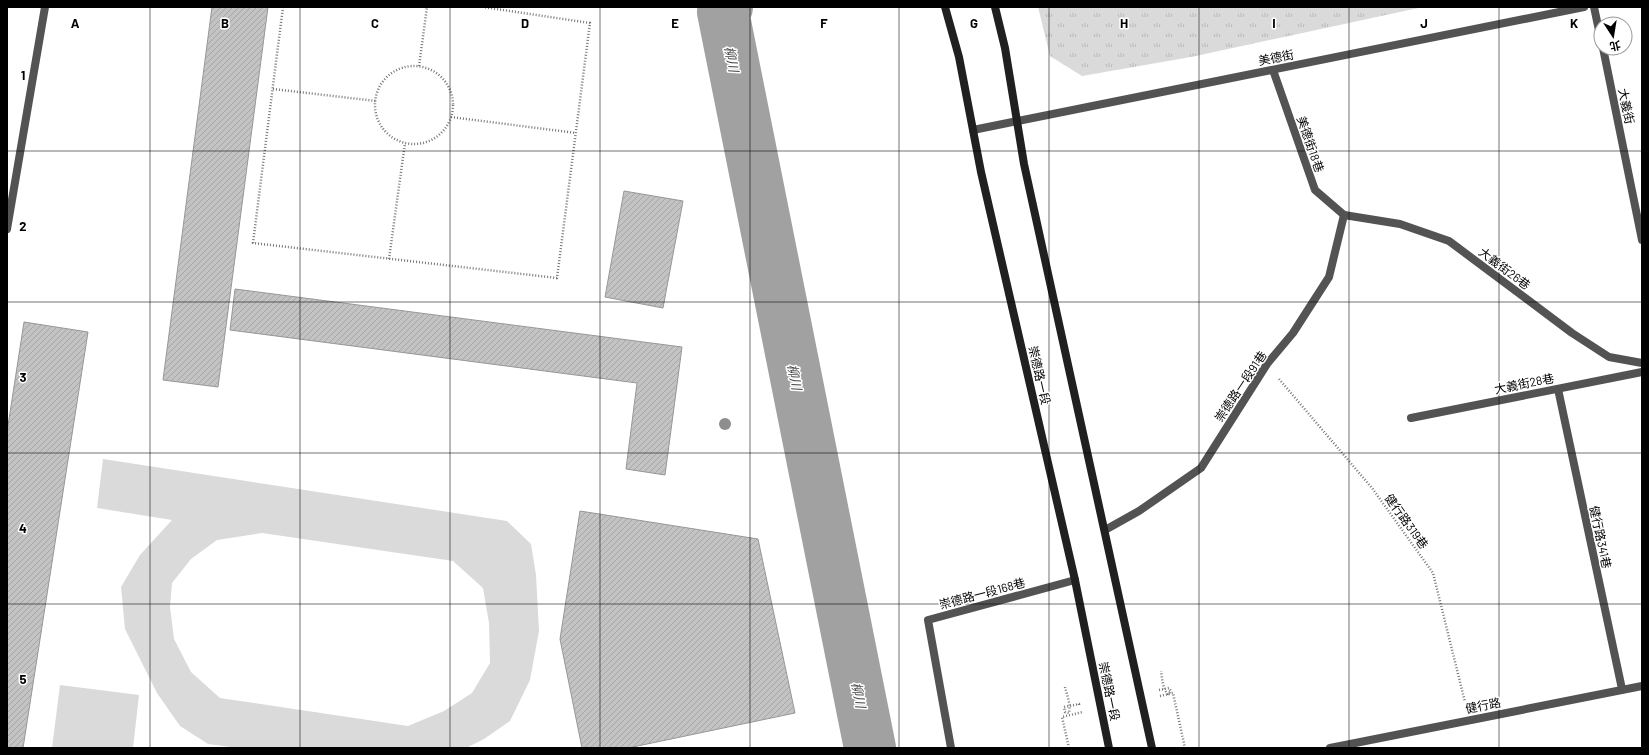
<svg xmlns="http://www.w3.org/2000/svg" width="1649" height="755" font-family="Barlow,'Noto Sans TC',sans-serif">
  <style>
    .park { fill: url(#park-tufts) }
    .pitch { fill: #dadada; fill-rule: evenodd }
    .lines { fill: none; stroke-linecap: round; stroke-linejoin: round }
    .river { stroke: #a1a1a1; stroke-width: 52 }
    .building { fill: url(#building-hatch); stroke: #979797 }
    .path { stroke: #757575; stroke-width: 2.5; stroke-dasharray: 1 2; stroke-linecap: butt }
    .service { stroke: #535353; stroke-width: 8 }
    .minor { stroke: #535353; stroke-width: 8 }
    .tertiary { stroke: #535353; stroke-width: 8 }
    .secondary { stroke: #202020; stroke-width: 8 }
    .tree { fill: #8e8e8e }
    .grid { fill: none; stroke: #000; stroke-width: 1; stroke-opacity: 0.55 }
    .labels { text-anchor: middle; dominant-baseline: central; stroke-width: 3; stroke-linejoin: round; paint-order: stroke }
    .street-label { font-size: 12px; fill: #000; stroke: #fff }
    .water-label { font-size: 13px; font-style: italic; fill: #424242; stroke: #fff }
    .grid-label { font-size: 13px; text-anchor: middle; font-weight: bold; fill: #000; stroke: #fff; stroke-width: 3; stroke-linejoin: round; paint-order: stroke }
  </style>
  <defs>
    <pattern id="park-tufts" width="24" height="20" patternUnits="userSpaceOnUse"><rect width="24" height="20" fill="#dadada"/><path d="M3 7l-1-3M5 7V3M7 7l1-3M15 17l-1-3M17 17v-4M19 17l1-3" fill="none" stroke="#b9b9b9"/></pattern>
    <pattern id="building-hatch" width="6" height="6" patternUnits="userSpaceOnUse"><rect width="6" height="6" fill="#c3c3c3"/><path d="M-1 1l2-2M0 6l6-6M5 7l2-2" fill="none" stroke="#a6a6a6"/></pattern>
  </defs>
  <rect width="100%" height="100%" fill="#fff"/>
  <path class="park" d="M1038 7H1423L1191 57 1082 76 1050 56Z"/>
  <g class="pitch">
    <path d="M103 459 507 521 531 544 536 575 539 631 530 680 510 721 484 739 466 748H239L208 744 180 726 157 693 125 629 121 587 140 555 172 520 97 508ZM262 533 453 561 483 588 489 623 490 663 472 693 444 711 408 726 220 698 191 672 174 639 170 607 172 583 191 559 217 540Z"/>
    <path d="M60 685 139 695 133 748H52Z"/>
  </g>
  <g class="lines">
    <path class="river" d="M727 7 723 12 870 748"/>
  </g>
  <g class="building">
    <path d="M212 7H268L218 387 163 380Z"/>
    <path d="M624 191 683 201 663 308 605 297Z"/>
    <path d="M235 289 682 347 665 475 626 469 637 383 230 330Z"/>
    <path d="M24 322 88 332 23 748H7V432Z"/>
    <path d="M580 511 758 539 795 713 628 748H582L560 639Z"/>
  </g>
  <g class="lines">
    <g class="path">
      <path d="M283 7 253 243 557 278 590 23 483 7"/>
      <path d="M419 66 427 7"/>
      <circle cx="414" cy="105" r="39"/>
      <path d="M273 89 376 101"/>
      <path d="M451 117 576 133"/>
      <path d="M389 259 405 143"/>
      <path d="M1279 379 1372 488 1433 573 1465 702"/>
      <path d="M1065 687C1067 695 1071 705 1069 713L1065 712 1064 707 1079 704V706"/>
      <path d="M1159 690 1169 688 1171 691 1168 694C1163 690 1162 678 1161 671"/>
      <path d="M1160 696 1173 693 1185 748"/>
      <path d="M1069 748 1062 717 1083 712"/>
    </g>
    <g class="service">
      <path d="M1273 70 1315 190 1344 215"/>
      <path d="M1344 215 1400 224 1449 241 1572 333 1609 357 1642 363"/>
      <path d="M1558 389 1622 689"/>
      <path d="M1411 418 1642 372"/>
      <path d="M1105 530 1139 511 1201 468 1267 364 1293 333 1329 277 1344 215"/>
      <path d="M951 748 928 620 1075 580"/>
    </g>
    <g class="minor">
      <path d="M1594 7 1601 40"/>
      <path d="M1603 48 1642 240"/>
      <path d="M973 130 1584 7"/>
      <path d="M7 229 45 7"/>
    </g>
    <path class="tertiary" d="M1330 748 1642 686"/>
    <g class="secondary">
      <path d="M945 7 959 57 981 172 1075 580 1109 748"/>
      <path d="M995 7 1005 48 1024 164 1152 748"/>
    </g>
  </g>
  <circle class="tree" cx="725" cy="424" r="6"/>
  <path class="grid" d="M150 7V748M300 7V748M450 7V748M600 7V748M750 7V748M899 7V748M1049 7V748M1199 7V748M1349 7V748M1499 7V748M7 151H1642M7 302H1642M7 453H1642M7 604H1642"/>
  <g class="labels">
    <g class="street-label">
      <text transform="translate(1276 57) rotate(-11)">美德街</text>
      <text transform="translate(1627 106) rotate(78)">大義街</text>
      <text transform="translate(1311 144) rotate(71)">美德街18巷</text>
      <text transform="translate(1505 268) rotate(37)">大義街26巷</text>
      <text transform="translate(1040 375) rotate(77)">崇德路一段</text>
      <text transform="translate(1524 383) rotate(-11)">大義街28巷</text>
      <text transform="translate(1240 386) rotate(-56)">崇德路一段91巷</text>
      <text transform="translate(1407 521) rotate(54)">健行路319巷</text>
      <text transform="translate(1601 537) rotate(78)">健行路341巷</text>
      <text transform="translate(982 593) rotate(-15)">崇德路一段168巷</text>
      <text transform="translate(1110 691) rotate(78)">崇德路一段</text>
      <text transform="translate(1483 705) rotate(-11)">健行路</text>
    </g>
    <g class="water-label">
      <text transform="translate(732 59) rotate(79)">柳川</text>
      <text transform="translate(795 377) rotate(79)">柳川</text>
      <text transform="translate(859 695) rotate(79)">柳川</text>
    </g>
  </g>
  <g class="grid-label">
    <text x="75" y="28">A</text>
    <text x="225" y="28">B</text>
    <text x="375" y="28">C</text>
    <text x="525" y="28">D</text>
    <text x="675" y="28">E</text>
    <text x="824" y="28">F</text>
    <text x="974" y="28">G</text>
    <text x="1124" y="28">H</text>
    <text x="1274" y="28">I</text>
    <text x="1424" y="28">J</text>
    <text x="1574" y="28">K</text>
    <text x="23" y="80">1</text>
    <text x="23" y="231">2</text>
    <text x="23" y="382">3</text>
    <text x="23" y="533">4</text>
    <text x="23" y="684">5</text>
  </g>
  <rect width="1649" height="755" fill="none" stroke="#000000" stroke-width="16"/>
  <g transform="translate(1613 36) rotate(168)"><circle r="19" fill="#ffffff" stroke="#999999"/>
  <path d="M0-3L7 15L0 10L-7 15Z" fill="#000000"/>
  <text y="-6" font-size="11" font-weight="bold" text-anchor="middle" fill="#000000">北</text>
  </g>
</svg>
